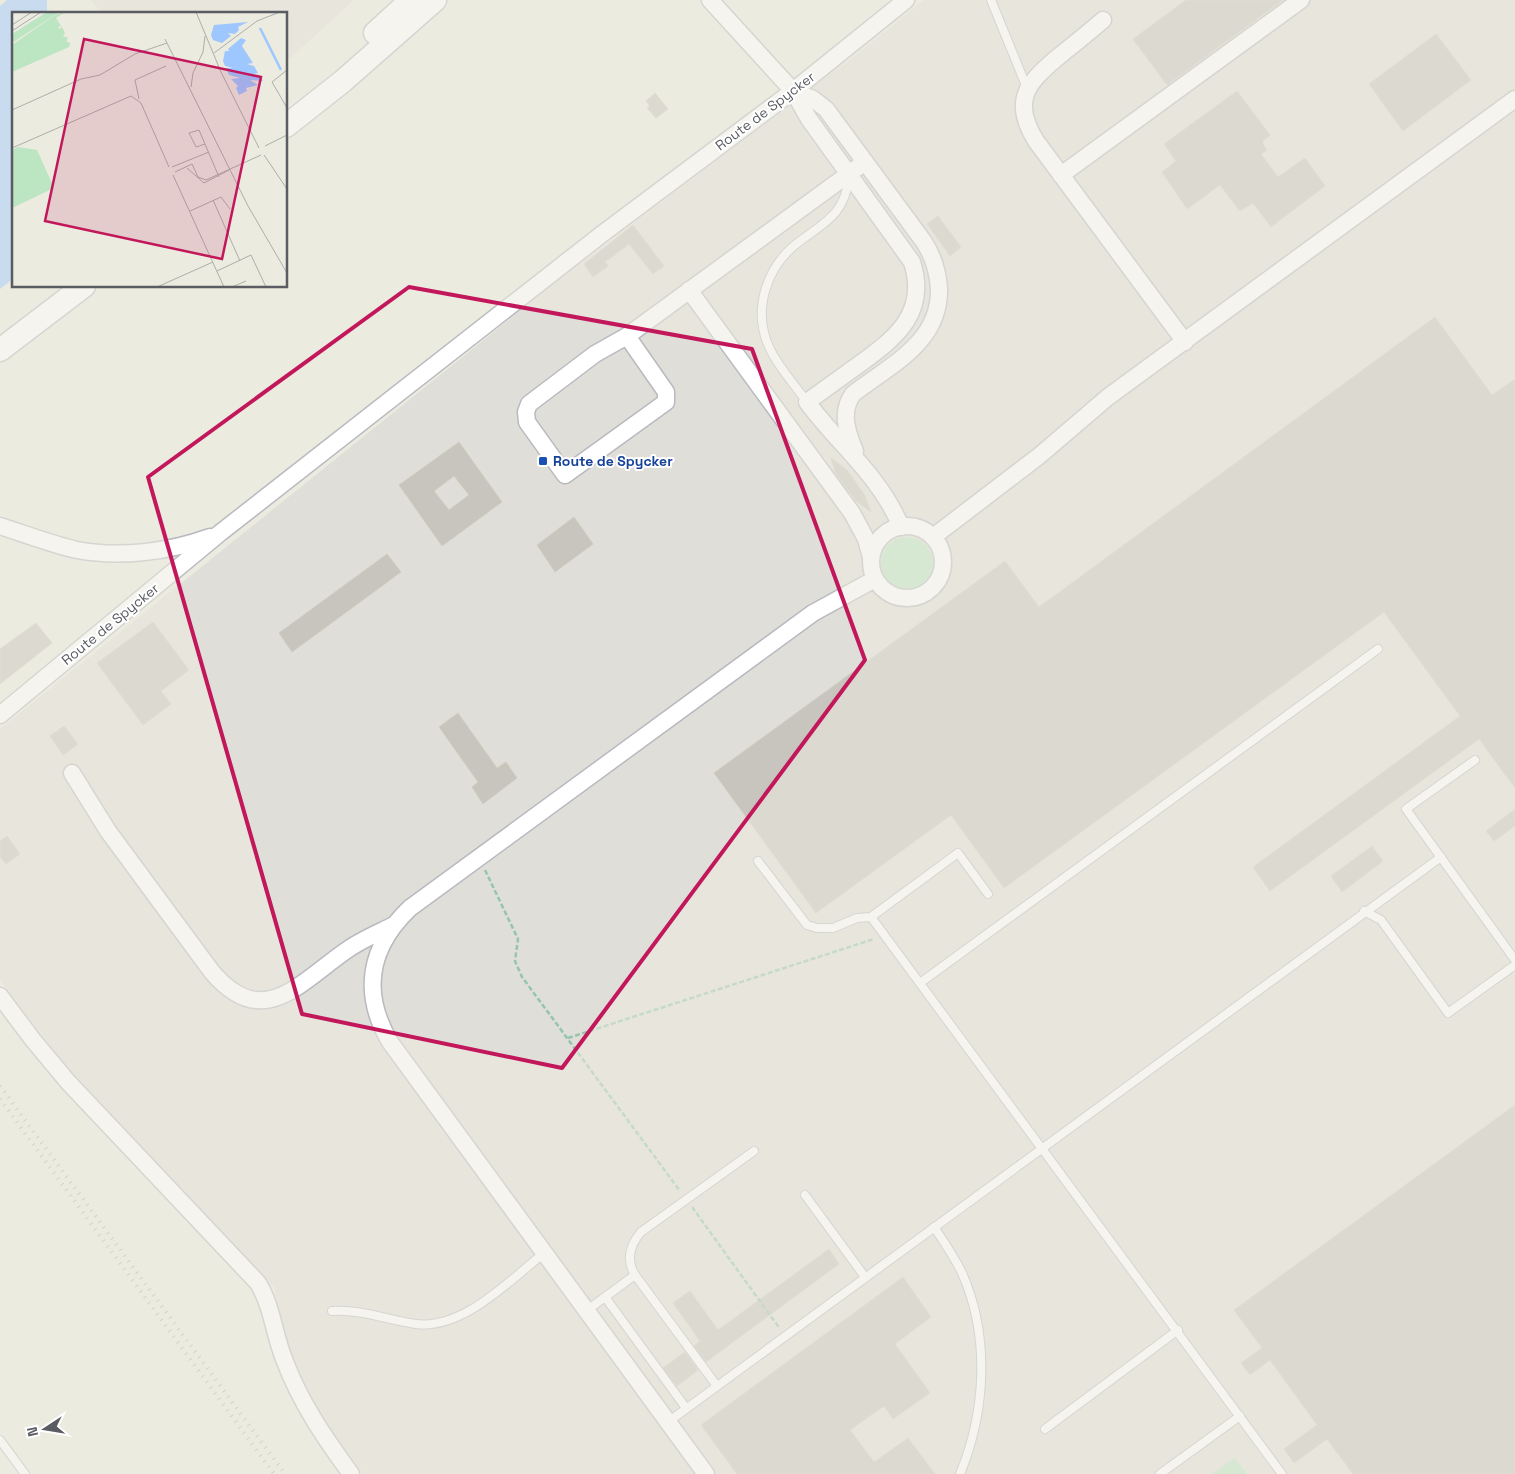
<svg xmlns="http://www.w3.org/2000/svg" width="1515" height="1474" font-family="'Space Grotesk',sans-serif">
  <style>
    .industrial { fill: #e0ded8 }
    .green { fill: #bce5c2 }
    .water { fill: #9ec7ff }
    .building { fill: #c7c5bd; stroke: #d1cebf; fill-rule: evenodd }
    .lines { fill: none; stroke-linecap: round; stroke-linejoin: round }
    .lane-casing { stroke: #b8bac0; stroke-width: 10 }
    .street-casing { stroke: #b8bac0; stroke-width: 19 }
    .secondary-casing { stroke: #b9bbc2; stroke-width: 25 }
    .path { stroke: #95c6a9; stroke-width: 2.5; stroke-dasharray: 5 2.5; stroke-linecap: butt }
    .lane { stroke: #fff; stroke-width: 8 }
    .street { stroke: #fff; stroke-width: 16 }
    .secondary { stroke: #fff; stroke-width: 22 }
    .rail { stroke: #b4b5b5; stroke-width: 4; stroke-dasharray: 1 6; stroke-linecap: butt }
    .marked { fill: none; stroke: #c2185b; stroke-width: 4; stroke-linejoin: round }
    .transit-dot { fill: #1a4fb4; stroke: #fff; stroke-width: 2 }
    .labels { text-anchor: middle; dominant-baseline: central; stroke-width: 4; stroke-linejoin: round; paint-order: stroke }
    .street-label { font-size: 14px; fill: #595c62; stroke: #fff }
    .transit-label { font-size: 14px; font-weight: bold; fill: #164399; stroke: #fff; text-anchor: start }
    .inset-river { fill: none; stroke: #9ec7ff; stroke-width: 2.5 }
    .inset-road { fill: none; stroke: #adaeaa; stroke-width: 1 }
    .view { fill: #c2185b; fill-opacity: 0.15; stroke: #c2185b; stroke-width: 2.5 }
    .inset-edge { fill: none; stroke: #595c62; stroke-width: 2.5 }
  </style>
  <rect width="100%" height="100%" fill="#ecebe0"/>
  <g class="industrial">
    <path d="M91 0H354L286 62V14H103Z"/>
    <path d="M924 0H1515V1474H363L316 1411 277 1321 275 1288 65 1065 0 980V729L552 285 852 58Z"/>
  </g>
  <g class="green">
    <circle cx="907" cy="563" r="26"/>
    <path d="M1235 1458 1247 1474H1212Z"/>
  </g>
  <path class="water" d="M7 0H47V14H14V278L0 289V6Z"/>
  <g class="building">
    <path d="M1186 0H1283L1167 85 1133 39Z"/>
    <path d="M1436 34 1471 80 1403 131 1369 84Z"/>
    <path d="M1237 91 1270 135 1262 142 1267 150 1261 154 1278 177 1305 158 1325 186 1271 227 1253 203 1240 211 1220 185 1187 209 1162 172 1176 161 1164 144Z"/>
    <path d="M655 93 668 109 656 118 647 108 650 106 646 101Z"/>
    <path d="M938 216 961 247 950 256 927 224Z"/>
    <path d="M633 225 664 266 653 274 629 244 605 262 608 266 593 277 584 264Z"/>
    <path d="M1435 317 1492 395 1515 379V788L1479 739 1270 891 1253 867 1460 716 1384 612 1004 888 951 815 816 913 714 773 1005 561 1039 607Z"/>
    <path d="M459 442 502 502 442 546 399 485ZM454 476 469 495 449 510 434 491Z"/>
    <path d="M831 458 847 470 864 494 871 512 856 501 836 474Z"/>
    <path d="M574 517 593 544 555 572 537 545Z"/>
    <path d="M387 554 401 572 292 652 279 633Z"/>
    <path d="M153 622 189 670 161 691 171 704 143 725 97 663Z"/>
    <path d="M36 623 52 643 0 684V649Z"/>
    <path d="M458 713 497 768 506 762 517 778 483 804 472 787 478 782 439 727Z"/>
    <path d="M64 726 78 744 63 755 50 736Z"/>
    <path d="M1515 809V826L1494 841 1486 831Z"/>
    <path d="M7 836 20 854 6 864 0 857V841Z"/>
    <path d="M1372 846 1383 861 1342 892 1331 876Z"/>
    <path d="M1515 1105V1474H1353L1327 1439 1294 1463 1284 1449 1317 1425 1270 1360 1250 1375 1241 1363 1262 1348 1234 1310Z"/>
    <path d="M829 1249 839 1264 706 1362 694 1346 700 1341 673 1303 690 1291 718 1330Z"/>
    <path d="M903 1277 931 1317 895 1344 930 1393 893 1419 884 1406 850 1430 874 1462 908 1438 935 1474H737L701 1425Z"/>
    <path d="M685 1352 698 1370 677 1386 663 1368Z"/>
  </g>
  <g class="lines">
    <defs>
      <g id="lane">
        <path d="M991 0 1027 88"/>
        <path d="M807 402C795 385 779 368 770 349 751 310 767 265 800 241 827 221 844 214 849 178"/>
        <path d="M1475 760 1406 809 1515 960"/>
        <path d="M758 861 807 925 817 928H833L857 918 871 917 958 853 988 894"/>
        <path d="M1364 911 1381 920 1448 1013 1515 965"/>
        <path d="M871 917 1282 1474"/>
        <path d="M920 983 1378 649"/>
        <path d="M805 1195 865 1277"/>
        <path d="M934 1227C944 1242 954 1256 962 1273 990 1336 986 1411 960 1474"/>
        <path d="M635 1275C626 1260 630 1245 641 1232L754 1151"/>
        <path d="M605 1297 686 1408"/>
        <path d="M332 1311C361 1309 388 1320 416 1324 463 1330 510 1280 544 1253"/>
        <path d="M586 1311 635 1275 717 1386"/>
        <path d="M668 1422 1441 857"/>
        <path d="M1045 1429 1178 1330"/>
        <path d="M0 1440 25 1474"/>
        <path d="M1160 1474 1240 1416"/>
      </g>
      <g id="street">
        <path d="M710 0 793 91 809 119 912 262C928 312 897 337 861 363 843 376 825 389 807 402 838 444 881 477 901 527"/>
        <path d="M1103 20C1088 33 1073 45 1058 57 1027 83 1011 101 1036 141L1185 342"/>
        <path d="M793 91 813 99 826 109 924 242C933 256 938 272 939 289 940 343 890 365 853 394 840 412 847 432 855 451"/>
        <path d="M1061 175 1301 0"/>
        <path d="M689 290 852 513 866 539 871 557"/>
        <path d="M627 336 666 392V402L565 475 527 422 526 412 529 404 595 354 627 336 865 162"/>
        <circle cx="907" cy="562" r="36"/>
        <path d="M0 526C25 534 51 544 77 550 120 558 169 552 210 537"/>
        <path d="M933 537 1039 456 1108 397 1515 99"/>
        <path d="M0 715 220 533 602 234 793 91 906 0"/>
        <path d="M72 773 108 831 212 972C263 1032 299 983 347 950 361 940 378 933 394 925"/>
        <path d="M0 996 33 1040 68 1082 258 1283C272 1306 274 1334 284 1359 300 1402 324 1437 351 1474"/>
        <path d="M706 1474 390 1042C361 993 369 947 410 908L813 613 875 579"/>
      </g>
      <g id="secondary">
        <path d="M375 33 411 0"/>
        <path d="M286 126 343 81 435 0"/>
        <path d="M0 350 84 286"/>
      </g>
    </defs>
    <use href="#lane" class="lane-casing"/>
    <use href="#street" class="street-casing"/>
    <use href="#secondary" class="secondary-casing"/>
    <g class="path">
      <path d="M485 870 518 939 515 961 522 977 680 1191"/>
      <path d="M568 1038 874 939"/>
      <path d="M692 1207 780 1329"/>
    </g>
    <use href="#lane" class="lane"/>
    <use href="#street" class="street"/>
    <use href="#secondary" class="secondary"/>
    <g class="rail">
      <path d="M0 1086 285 1474"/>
      <path d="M0 1099 274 1474"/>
    </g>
  </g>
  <path d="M0 0H1515V1474H0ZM409 287 752 349 865 660 562 1068 302 1014 148 477Z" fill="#ecebe0" fill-opacity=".55" fill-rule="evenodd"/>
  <path class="marked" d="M409 287 752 349 865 660 562 1068 302 1014 148 477Z"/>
  <rect class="transit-dot" x="538" y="456" width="10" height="10" rx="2.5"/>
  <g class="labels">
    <g class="street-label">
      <text transform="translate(765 111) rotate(-37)">Route de Spycker</text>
      <text transform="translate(110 624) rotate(-39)">Route de Spycker</text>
    </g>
    <g class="transit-label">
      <text x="553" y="461">Route de Spycker</text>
    </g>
  </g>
  <g transform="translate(12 12)">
    <rect width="275" height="275" fill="#ecebe0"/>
    <path d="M35 0H47L0 31V22ZM53 0 44 6 49 14 46 15 47 17 50 15 53 21 51 24 56 26 54 29 58 31 57 35 0 60V33L43 3ZM6 135 25 138 42 176 0 196V138Z" fill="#bce5c2"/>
    <path d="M236 10 226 15 227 18 223 22 216 21 219 24 210 31 201 28 199 23 202 13ZM229 26 234 28 230 34 241 51 235 52 242 54 246 61 241 62 247 63 251 69 238 68 246 73 234 76 235 79 227 83 224 76 226 74 219 67 228 66 217 63 214 56H221L213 54 211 49 213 39H217L216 37Z" fill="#9ec7ff"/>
    <path class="inset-river" d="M248 16 269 58"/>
    <path class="inset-road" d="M184 0 209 60 247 136M0 13 20 0M0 19 29 0M153 27 236 194 275 261M202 41 245 9 268 0M275 58 260 70 275 96M179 75 181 61 191 40 193 24M127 87 123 68 154 54M0 98 69 67 88 63 123 42 155 31M193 132 184 135 177 121 187 118 207 165M253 134 275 123M0 136 119 84 129 91 157 155M252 143 275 177M160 155 197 140M175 156 192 171 217 158M163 160 180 152 186 165 194 168 249 143M161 163 212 275M201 188 228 249M178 199 209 185 218 197M205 259 239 243 254 275M145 275 201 250M220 275 234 269"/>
    <path class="view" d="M72 27 249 65 210 247 33 209Z"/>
    <rect width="275" height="275" class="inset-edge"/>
  </g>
  <g transform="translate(45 1429) rotate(258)" stroke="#ffffff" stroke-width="4" paint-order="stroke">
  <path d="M0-4L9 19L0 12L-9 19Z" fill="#595c62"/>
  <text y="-8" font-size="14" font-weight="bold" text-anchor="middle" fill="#595c62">N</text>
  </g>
</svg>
